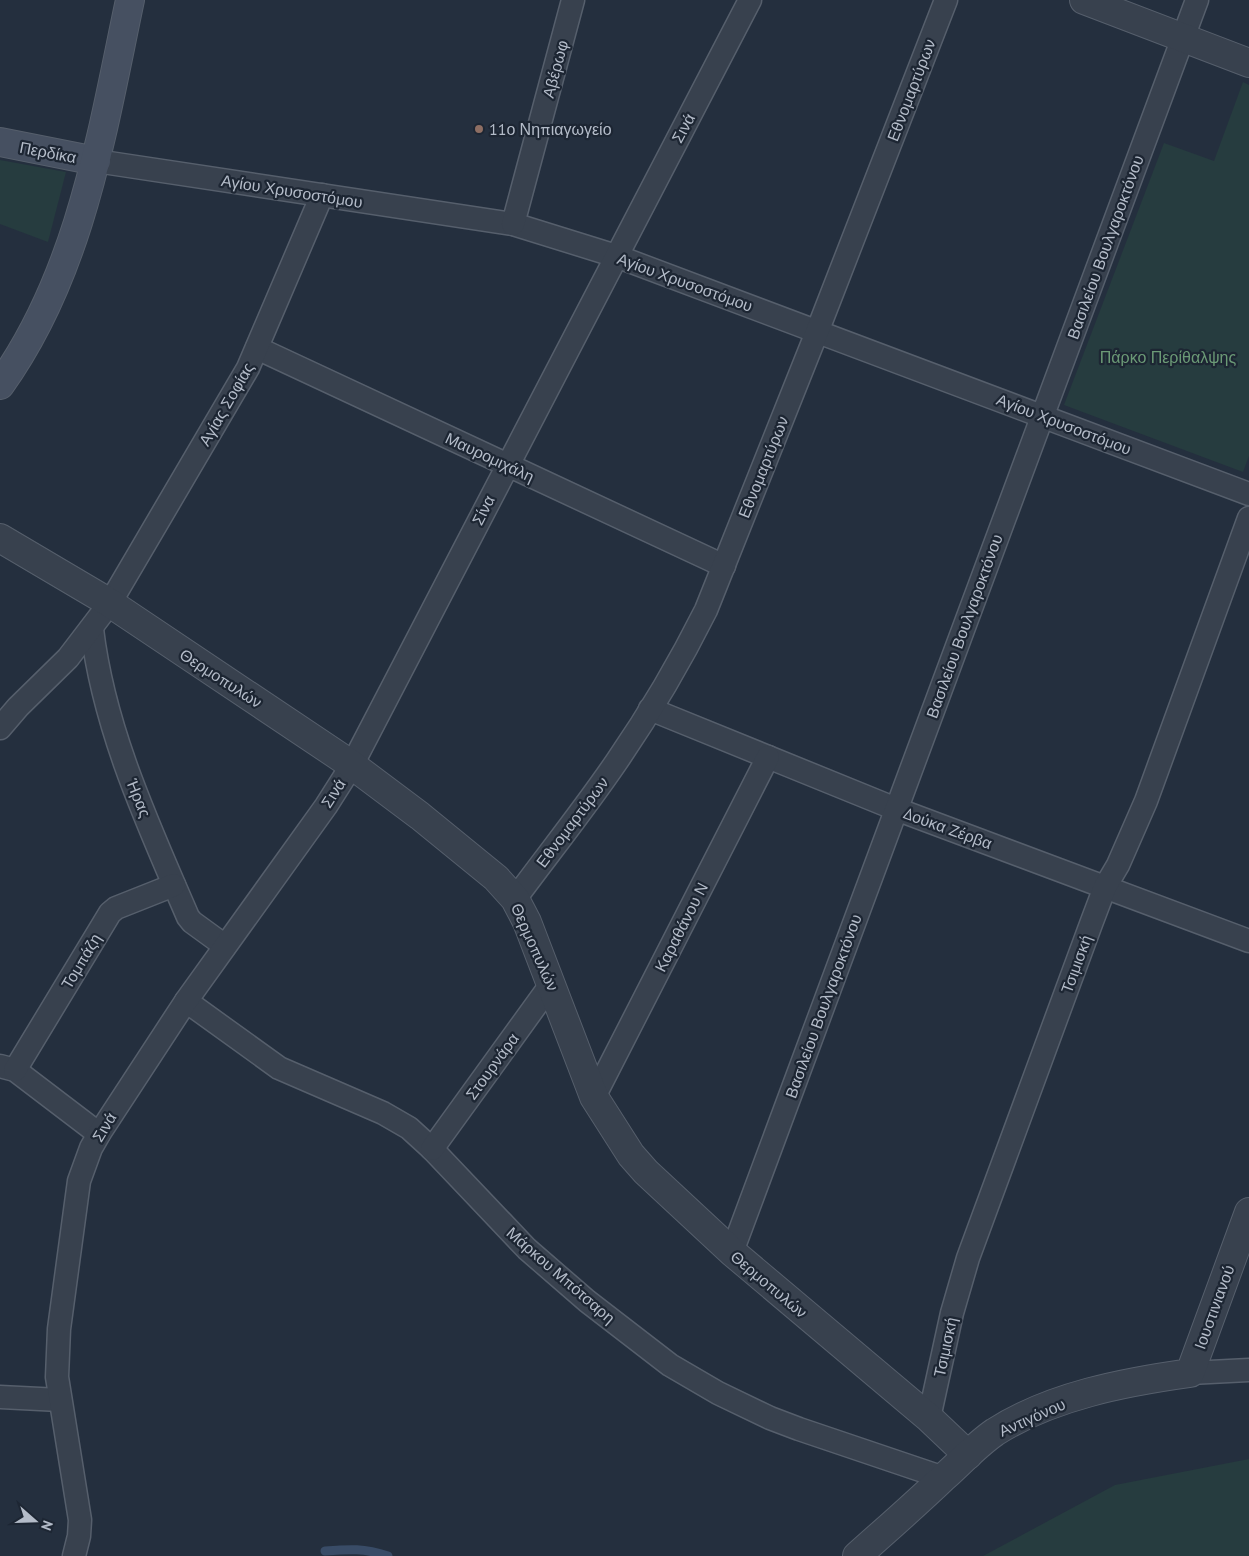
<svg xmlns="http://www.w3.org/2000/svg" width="1249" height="1556" font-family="'PT Sans',sans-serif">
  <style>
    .green { fill: #263c3f }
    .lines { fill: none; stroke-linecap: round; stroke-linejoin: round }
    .stream { stroke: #394c67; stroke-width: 9 }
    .minor-casing { stroke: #565f6c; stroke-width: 25 }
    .tertiary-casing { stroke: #565f6c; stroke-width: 30 }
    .secondary-casing { stroke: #565f6c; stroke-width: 30 }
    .minor { stroke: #38414e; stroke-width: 22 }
    .tertiary { stroke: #38414e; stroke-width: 28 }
    .secondary { stroke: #465061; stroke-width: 28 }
    .education-dot { fill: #8d6e63; stroke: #1d2633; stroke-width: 2 }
    .labels { text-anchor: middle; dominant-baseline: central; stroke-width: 4.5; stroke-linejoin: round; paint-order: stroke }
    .street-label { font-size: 16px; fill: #b4bcc9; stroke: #1d2633 }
    .poi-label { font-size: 16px; fill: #b4bcc9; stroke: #1d2633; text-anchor: start }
    .park-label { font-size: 16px; fill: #6b9a76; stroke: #1d2633 }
  </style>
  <rect width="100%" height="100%" fill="#242f3e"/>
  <g class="green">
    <path d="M1243 82 1249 85V456L1243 472 1064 405 1164 143 1214 161Z"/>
    <path d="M0 160 66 172 48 242 0 224Z"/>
    <path d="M1249 1459V1556H983L1115 1485Z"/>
  </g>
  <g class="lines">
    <path class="stream" d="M325 1551C350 1549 364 1548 388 1556"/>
    <defs>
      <g id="minor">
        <path d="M96 161 513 224 616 256 1249 494"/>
        <path d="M513 224 573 0"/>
        <path d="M257 348 724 566"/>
        <path d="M92 629C104 730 148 824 188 917L192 922 225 946"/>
        <path d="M650 709 896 809 1249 941"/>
        <path d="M0 728 18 707 68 658 110 603 248 368 322 195"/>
        <path d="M515 899C549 853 585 808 617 761 650 713 680 662 706 610L817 332 946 0"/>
        <path d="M186 1001 279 1068 383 1113 409 1128 432 1149 527 1249 587 1301 670 1365 718 1393 770 1418 799 1429 944 1478"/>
        <path d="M0 1066 15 1070 99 1134"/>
        <path d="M15 1070 110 913 116 908 174 885"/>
        <path d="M594 1097 768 757"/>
        <path d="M432 1149 552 983"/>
        <path d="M732 1252 1197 0"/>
        <path d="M1190 1373 1249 1370"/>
        <path d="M0 1397 60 1400"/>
        <path d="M929 1418 952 1313 968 1258 1091 924 1105 887 1118 865 1146 801 1249 518"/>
        <path d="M74 1556 79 1536 80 1520 57 1377 59 1329 79 1181 91 1148 99 1134 186 1001 326 806 352 765 750 0"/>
      </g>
      <g id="tertiary">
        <path d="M1084 0 1249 63"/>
        <path d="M0 538 110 603 352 765 420 816 496 878 515 899 527 922 594 1097 631 1155 646 1172 732 1252 929 1418 968 1455"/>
        <path d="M857 1556C886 1530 916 1504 944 1477 961 1462 976 1445 995 1432 1051 1396 1125 1382 1190 1373L1249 1212"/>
      </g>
      <g id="secondary">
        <path d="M0 142 96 161"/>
        <path d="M0 385C81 272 102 132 130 0"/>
      </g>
    </defs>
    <use href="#minor" class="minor-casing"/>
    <use href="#tertiary" class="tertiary-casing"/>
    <use href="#secondary" class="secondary-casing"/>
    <use href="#minor" class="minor"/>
    <use href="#tertiary" class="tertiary"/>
    <use href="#secondary" class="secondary"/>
  </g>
  <circle class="education-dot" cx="479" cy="129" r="5"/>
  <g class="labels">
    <g class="street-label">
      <text transform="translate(555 69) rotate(-75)">Αβέρωφ</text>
      <text transform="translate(911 90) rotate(-69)">Εθνομαρτύρων</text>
      <text transform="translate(683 128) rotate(-62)">Σινά</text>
      <text transform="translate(48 152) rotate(11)">Περδίκα</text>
      <text transform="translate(292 191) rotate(9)">Αγίου Χρυσοστόμου</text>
      <text transform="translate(1105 247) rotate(-70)">Βασιλείου Βουλγαροκτόνου</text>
      <text transform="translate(685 282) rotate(20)">Αγίου Χρυσοστόμου</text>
      <text transform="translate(226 404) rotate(-60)">Αγίας Σοφίας</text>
      <text transform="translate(1064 424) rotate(21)">Αγίου Χρυσοστόμου</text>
      <text transform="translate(490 457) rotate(25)">Μαυρομιχάλη</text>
      <text transform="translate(763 467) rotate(-68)">Εθνομαρτύρων</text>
      <text transform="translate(483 510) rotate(-63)">Σίνα</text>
      <text transform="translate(964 626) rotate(-70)">Βασιλείου Βουλγαροκτόνου</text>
      <text transform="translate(221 678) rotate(33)">Θερμοπυλών</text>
      <text transform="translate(333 793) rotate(-57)">Σινά</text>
      <text transform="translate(139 798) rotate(68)">Ήρας</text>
      <text transform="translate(572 822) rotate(-53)">Εθνομαρτύρων</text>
      <text transform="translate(948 828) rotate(20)">Δούκα Ζέρβα</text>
      <text transform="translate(681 927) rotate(-63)">Καραθάνου Ν</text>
      <text transform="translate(535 947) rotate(66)">Θερμοπυλών</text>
      <text transform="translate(81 961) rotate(-59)">Τομπάζη</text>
      <text transform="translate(1076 964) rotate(-70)">Τσιμισκή</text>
      <text transform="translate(823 1006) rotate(-70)">Βασιλείου Βουλγαροκτόνου</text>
      <text transform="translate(492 1066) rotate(-54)">Στουρνάρα</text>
      <text transform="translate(104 1127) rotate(-59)">Σινά</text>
      <text transform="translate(561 1275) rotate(41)">Μάρκου Μπότσαρη</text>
      <text transform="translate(769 1284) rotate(40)">Θερμοπυλών</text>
      <text transform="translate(1214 1307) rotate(-70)">Ιουστινιανού</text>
      <text transform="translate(945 1347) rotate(-78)">Τσιμισκή</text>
      <text transform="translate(1032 1417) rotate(-24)">Αντιγόνου</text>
    </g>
    <g class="poi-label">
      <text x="489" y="129">11ο Νηπιαγωγείο</text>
    </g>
    <g class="park-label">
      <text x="1168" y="357">Πάρκο Περίθαλψης</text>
    </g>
  </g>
  <g transform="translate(35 1521) rotate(110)" stroke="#1d2633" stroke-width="4" paint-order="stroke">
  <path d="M0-4L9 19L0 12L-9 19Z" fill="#b4bcc9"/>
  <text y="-8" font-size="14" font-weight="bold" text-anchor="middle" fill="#b4bcc9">N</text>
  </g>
</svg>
